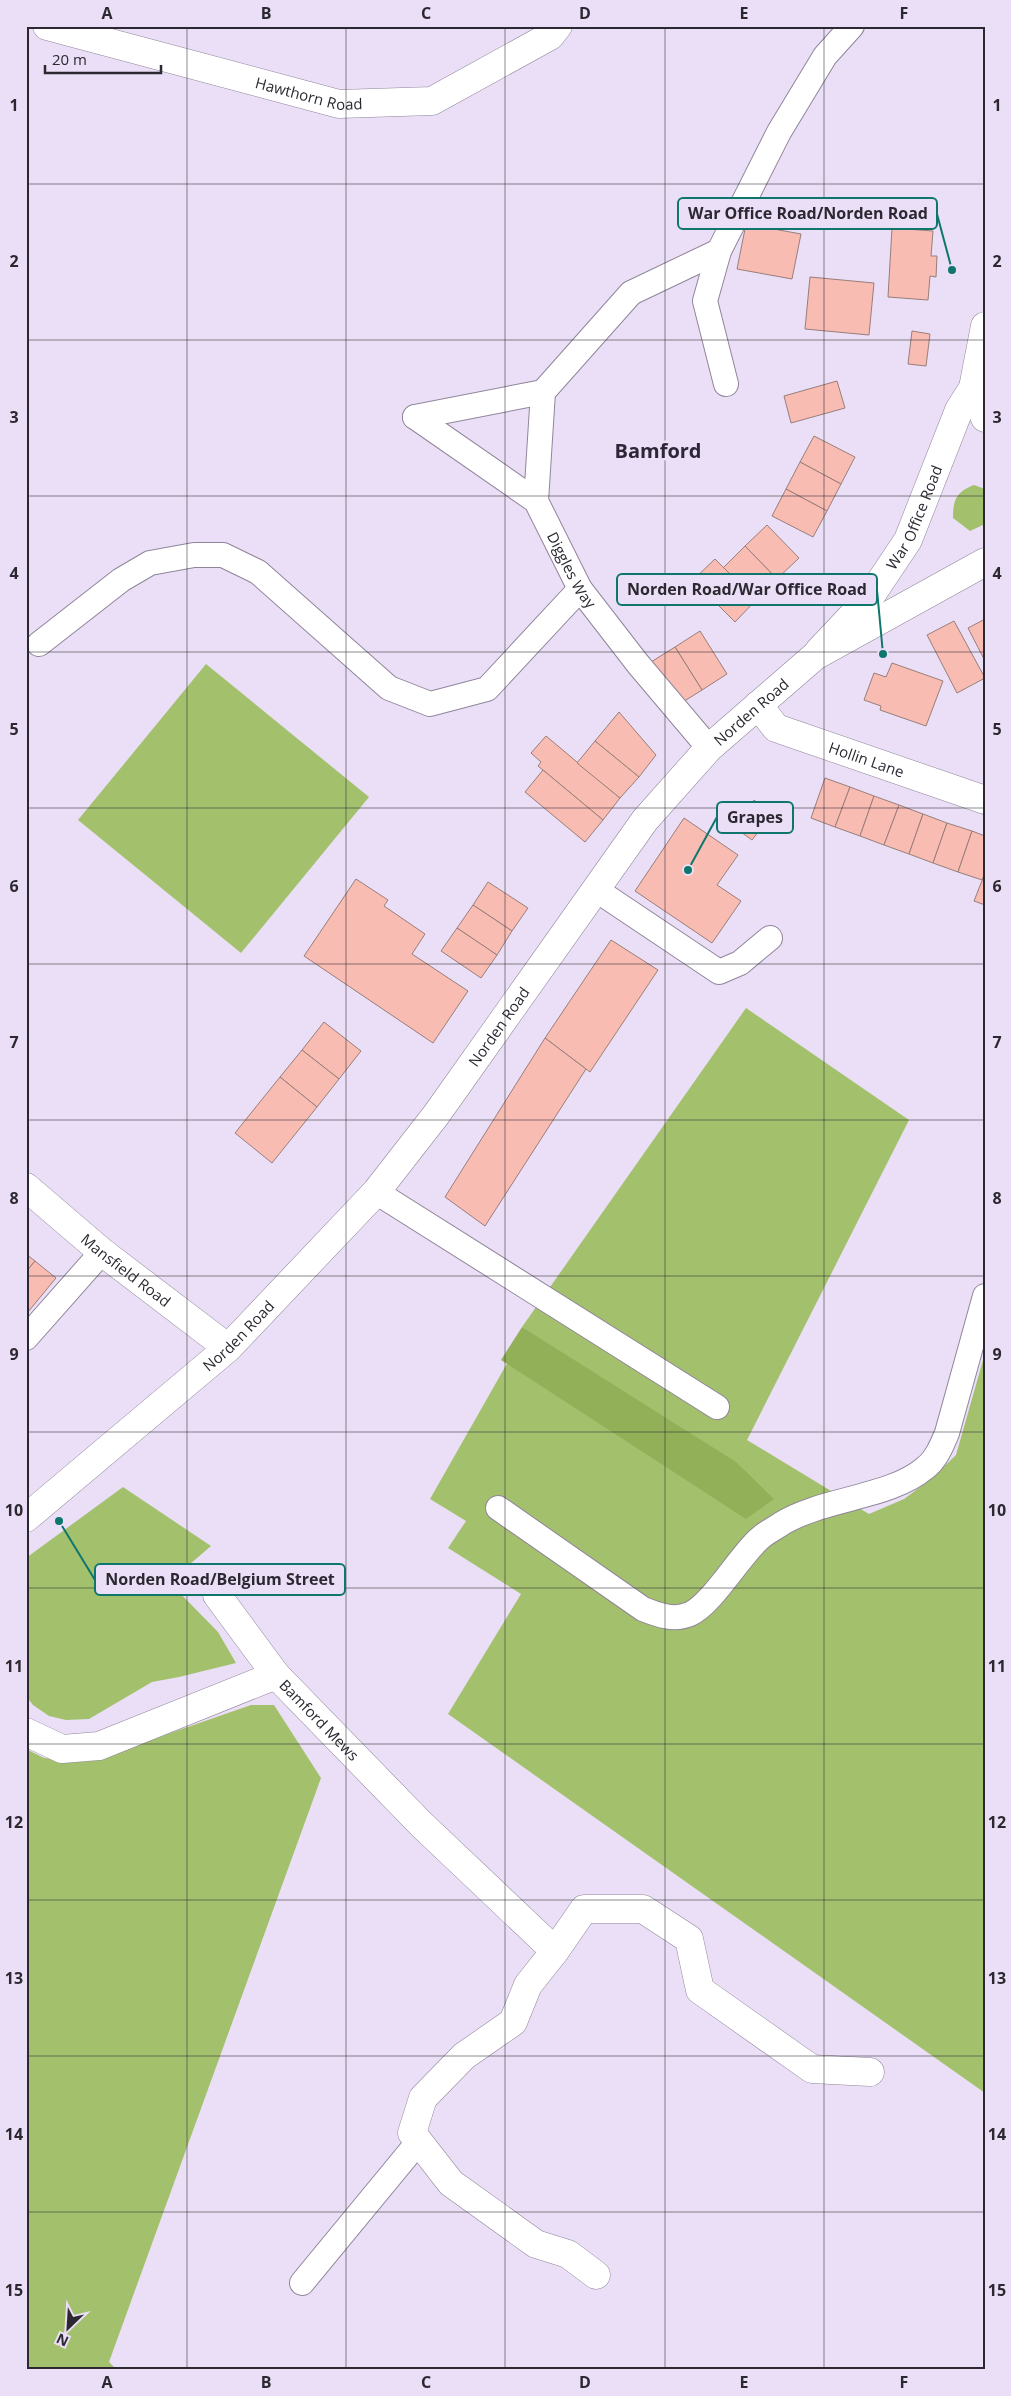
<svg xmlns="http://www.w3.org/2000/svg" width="1011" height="2396" font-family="'Open Sans',sans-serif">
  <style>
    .green { fill: #a3c16d }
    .forest { fill: #92b057 }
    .building { fill: #f9bcb3; stroke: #987e7a }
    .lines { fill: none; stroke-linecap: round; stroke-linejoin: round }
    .service-casing { stroke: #90859a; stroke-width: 26 }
    .minor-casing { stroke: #90859a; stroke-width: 29 }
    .tertiary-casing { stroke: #90859a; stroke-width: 29 }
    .service { stroke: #fff; stroke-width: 24 }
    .minor { stroke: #fff; stroke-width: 28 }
    .tertiary { stroke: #fff; stroke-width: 28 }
    .grid { fill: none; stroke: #2c2831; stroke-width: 1; stroke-opacity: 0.55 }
    .labels { text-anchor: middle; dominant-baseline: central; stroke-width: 5; stroke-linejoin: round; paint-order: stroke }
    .street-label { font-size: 15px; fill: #2c2831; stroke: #eadff6 }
    .district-label { font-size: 20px; font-weight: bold; fill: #2e2637; stroke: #eadff6 }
    .leader { fill: none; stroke: #0f766e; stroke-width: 2 }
    .callout-dot { fill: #0f766e; stroke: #eadff6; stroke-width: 2 }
    .callout { fill: #eadff6; stroke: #0f766e; stroke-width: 2 }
    .callout-label { font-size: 16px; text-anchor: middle; font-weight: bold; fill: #2c2831 }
    .neatline { fill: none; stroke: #2c2831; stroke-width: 2 }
    .grid-label { font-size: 16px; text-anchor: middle; font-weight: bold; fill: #2c2831 }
  </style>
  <rect width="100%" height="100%" fill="#eadff6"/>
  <g class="green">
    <path d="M974 485 985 489V524L970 531 953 518C953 500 956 492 974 485Z"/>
    <path d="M206 664 369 797 241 953 78 820Z"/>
    <path d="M746 1008 909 1120 747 1440 869 1514 904 1499 931 1479 956 1455 985 1353V2093L448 1714 521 1594 448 1548 466 1521 430 1499 526 1330 522 1327Z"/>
    <path d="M123 1487 211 1546 169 1582 218 1632 236 1663 179 1677 152 1682 89 1719 66 1720 49 1716 33 1705 26 1696V1558Z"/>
    <path d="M251 1705H274L321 1778 109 2362 117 2370H26V1749L44 1758 90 1761Z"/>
  </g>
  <path class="forest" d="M522 1327 736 1462 774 1499 746 1519 501 1360Z"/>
  <g class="building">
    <path d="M746 224 801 234 792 279 737 269Z"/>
    <path d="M892 228 933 231 931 256H937L936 277 930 276 928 300 888 297Z"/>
    <path d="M810 277 874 283 869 335 805 329Z"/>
    <path d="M912 331 930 334 926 366 908 364Z"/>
    <path d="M837 381 845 408 791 423 784 396Z"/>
    <path d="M814 436 855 457 841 484 800 462Z"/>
    <path d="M800 462 841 484 827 511 786 489Z"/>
    <path d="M786 489 827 511 813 537 772 516Z"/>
    <path d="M767 525 799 558 777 579 745 546Z"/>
    <path d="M745 546 777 579 756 600 723 568Z"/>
    <path d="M715 559 756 600 735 622 693 580Z"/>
    <path d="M985 619V661L968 628Z"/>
    <path d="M954 621 985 678 957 693 927 635Z"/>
    <path d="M700 631 727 674 702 690 675 647Z"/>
    <path d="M675 647 702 690 678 705 651 662Z"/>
    <path d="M892 663 943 681 926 726 880 710 881 706 864 700 874 673 886 677Z"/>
    <path d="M619 712 656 755 639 777 595 741Z"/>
    <path d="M546 736 620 798 603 820 538 766 541 762 531 753Z"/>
    <path d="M595 741 639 777 620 798 577 763Z"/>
    <path d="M543 770 603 820 585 842 525 792Z"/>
    <path d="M825 778 850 787 835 827 811 818Z"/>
    <path d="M850 787 874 796 860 836 835 827Z"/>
    <path d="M874 796 899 805 884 845 860 836Z"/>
    <path d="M754 800 772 814 752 840 734 827Z"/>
    <path d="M899 805 923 814 909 854 884 845Z"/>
    <path d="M923 814 947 823 933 863 909 854Z"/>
    <path d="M684 818 738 855 717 885 741 901 712 943 635 891Z"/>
    <path d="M947 823 972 831 958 872 933 863Z"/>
    <path d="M972 831 985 836V873L982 880 958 872Z"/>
    <path d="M985 873V905L974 901Z"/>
    <path d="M356 879 388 900 384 906 425 934 412 954 468 991 433 1043 304 956Z"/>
    <path d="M488 882 528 908 512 931 473 905Z"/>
    <path d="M473 905 512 931 497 955 457 928Z"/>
    <path d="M457 928 497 955 481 978 441 951Z"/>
    <path d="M611 940 658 970 590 1072 545 1038Z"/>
    <path d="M324 1022 361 1051 339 1079 302 1050Z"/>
    <path d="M545 1038 586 1069 485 1226 445 1197Z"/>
    <path d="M302 1050 339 1079 317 1107 280 1077Z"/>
    <path d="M280 1077 317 1107 272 1163 235 1133Z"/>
    <path d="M26 1254 35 1261 26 1272Z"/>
    <path d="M35 1261 56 1278 28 1312 26 1311V1272Z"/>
  </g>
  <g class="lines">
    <defs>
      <g id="service">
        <path d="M726 384 705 301 719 251 779 132 825 56 852 26"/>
        <path d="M543 392 631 293 719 251"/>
        <path id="s1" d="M415 417 536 501 580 589 638 664 709 748"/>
        <path d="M415 417 543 392 536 501"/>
        <path d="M39 644 121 580 150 563 194 555H223L258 572 389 688 430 704 487 689 580 589"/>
        <path d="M595 889 719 972 740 963 770 938"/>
        <path d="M376 1192 717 1407"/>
        <path d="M26 1338 102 1252"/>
        <path d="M498 1508 643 1609C658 1615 674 1621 690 1614 712 1604 739 1557 759 1539 765 1533 774 1529 781 1524 823 1498 890 1498 925 1468 936 1460 942 1445 947 1433L985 1296"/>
        <path d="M302 2283 419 2141"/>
      </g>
      <g id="minor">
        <path id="s2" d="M47 26 339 104 432 101 550 36 558 26"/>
        <path d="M973 388 985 418"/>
        <path id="s3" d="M819 651 870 597 908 540 959 410 973 388 985 326"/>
        <path id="s4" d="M758 705 776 728 985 800"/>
        <path id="s5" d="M26 1187 102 1252 228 1348"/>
        <path d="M217 1595 276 1675"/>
        <path id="s6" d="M26 1732 62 1749 99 1746 276 1675 421 1824 555 1951"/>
        <path d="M596 2275 568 2254 536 2244 451 2183 412 2133 423 2098 464 2056 513 2022 528 1985 555 1951 584 1909H643L689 1939 700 1990 812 2069 870 2072"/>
      </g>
      <g id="tertiary">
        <path id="s7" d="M26 1518 228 1348 376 1192 436 1115 645 820 709 748 815 656 985 562"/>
      </g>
    </defs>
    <use href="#service" class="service-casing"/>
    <use href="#minor" class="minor-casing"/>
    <use href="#tertiary" class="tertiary-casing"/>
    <use href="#service" class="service"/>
    <use href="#minor" class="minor"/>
    <use href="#tertiary" class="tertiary"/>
  </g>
  <path class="grid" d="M187 26V2370M346 26V2370M505 26V2370M665 26V2370M824 26V2370M26 184H985M26 340H985M26 496H985M26 652H985M26 808H985M26 964H985M26 1120H985M26 1276H985M26 1432H985M26 1588H985M26 1744H985M26 1900H985M26 2056H985M26 2212H985"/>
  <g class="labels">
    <g class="street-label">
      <text stroke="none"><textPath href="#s2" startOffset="271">Hawthorn Road</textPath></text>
      <text stroke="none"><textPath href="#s3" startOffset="166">War Office Road</textPath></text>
      <text stroke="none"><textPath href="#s1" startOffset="225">Diggles Way</textPath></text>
      <text stroke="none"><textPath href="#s7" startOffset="1090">Norden Road</textPath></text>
      <text stroke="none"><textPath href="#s4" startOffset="125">Hollin Lane</textPath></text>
      <text stroke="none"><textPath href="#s7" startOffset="685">Norden Road</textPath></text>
      <text stroke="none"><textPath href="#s5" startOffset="130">Mansfield Road</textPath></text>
      <text stroke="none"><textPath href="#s7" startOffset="280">Norden Road</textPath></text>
      <text stroke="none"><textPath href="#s6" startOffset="330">Bamford Mews</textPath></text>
    </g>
    <g class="district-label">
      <text x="658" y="450">Bamford</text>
    </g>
  </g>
  <path class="leader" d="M952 270L937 214M883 654L877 590M688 870L717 817M59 1521L95 1580"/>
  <g class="callout-dot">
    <circle cx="952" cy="270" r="5"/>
    <circle cx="883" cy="654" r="5"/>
    <circle cx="688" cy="870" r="5"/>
    <circle cx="59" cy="1521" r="5"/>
  </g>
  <g class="callout">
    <rect x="678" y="198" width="259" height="31" rx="5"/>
    <rect x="617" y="574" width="260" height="31" rx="5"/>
    <rect x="717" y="802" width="76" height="31" rx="5"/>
    <rect x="95" y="1564" width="250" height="31" rx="5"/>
  </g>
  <g class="callout-label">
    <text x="808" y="219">War Office Road/Norden Road</text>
    <text x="747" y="595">Norden Road/War Office Road</text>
    <text x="755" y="823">Grapes</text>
    <text x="220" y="1585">Norden Road/Belgium Street</text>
  </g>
  <rect width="1011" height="2396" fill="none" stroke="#eadff6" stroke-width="55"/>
  <g transform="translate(68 2328) rotate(205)" stroke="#eadff6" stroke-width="4" paint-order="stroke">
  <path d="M0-4L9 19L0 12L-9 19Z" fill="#2c2831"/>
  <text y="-8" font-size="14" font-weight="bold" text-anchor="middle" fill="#2c2831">N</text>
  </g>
  <path d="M45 65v8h116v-8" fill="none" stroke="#2c2831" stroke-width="2.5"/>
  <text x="52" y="65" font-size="15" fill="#2c2831" stroke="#eadff6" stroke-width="4" paint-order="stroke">20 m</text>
  <rect x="28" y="28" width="956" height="2340" class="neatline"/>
  <g class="grid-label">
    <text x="107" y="19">A</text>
    <text x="266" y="19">B</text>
    <text x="426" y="19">C</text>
    <text x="585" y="19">D</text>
    <text x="744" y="19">E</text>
    <text x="904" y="19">F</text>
    <text x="14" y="111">1</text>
    <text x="997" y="111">1</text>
    <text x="14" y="267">2</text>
    <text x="997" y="267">2</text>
    <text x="14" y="423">3</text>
    <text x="997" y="423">3</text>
    <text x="14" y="579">4</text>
    <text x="997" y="579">4</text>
    <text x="14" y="735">5</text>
    <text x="997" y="735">5</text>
    <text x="14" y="892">6</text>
    <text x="997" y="892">6</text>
    <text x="14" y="1048">7</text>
    <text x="997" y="1048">7</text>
    <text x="14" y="1204">8</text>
    <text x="997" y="1204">8</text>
    <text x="14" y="1360">9</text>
    <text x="997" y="1360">9</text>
    <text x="14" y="1516">10</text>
    <text x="997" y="1516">10</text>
    <text x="14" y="1672">11</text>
    <text x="997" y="1672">11</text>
    <text x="14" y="1828">12</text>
    <text x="997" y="1828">12</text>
    <text x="14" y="1984">13</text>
    <text x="997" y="1984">13</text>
    <text x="14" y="2140">14</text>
    <text x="997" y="2140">14</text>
    <text x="14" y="2296">15</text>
    <text x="997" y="2296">15</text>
    <text x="107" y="2388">A</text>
    <text x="266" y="2388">B</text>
    <text x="426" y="2388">C</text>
    <text x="585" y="2388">D</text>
    <text x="744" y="2388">E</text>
    <text x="904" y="2388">F</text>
  </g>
</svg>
